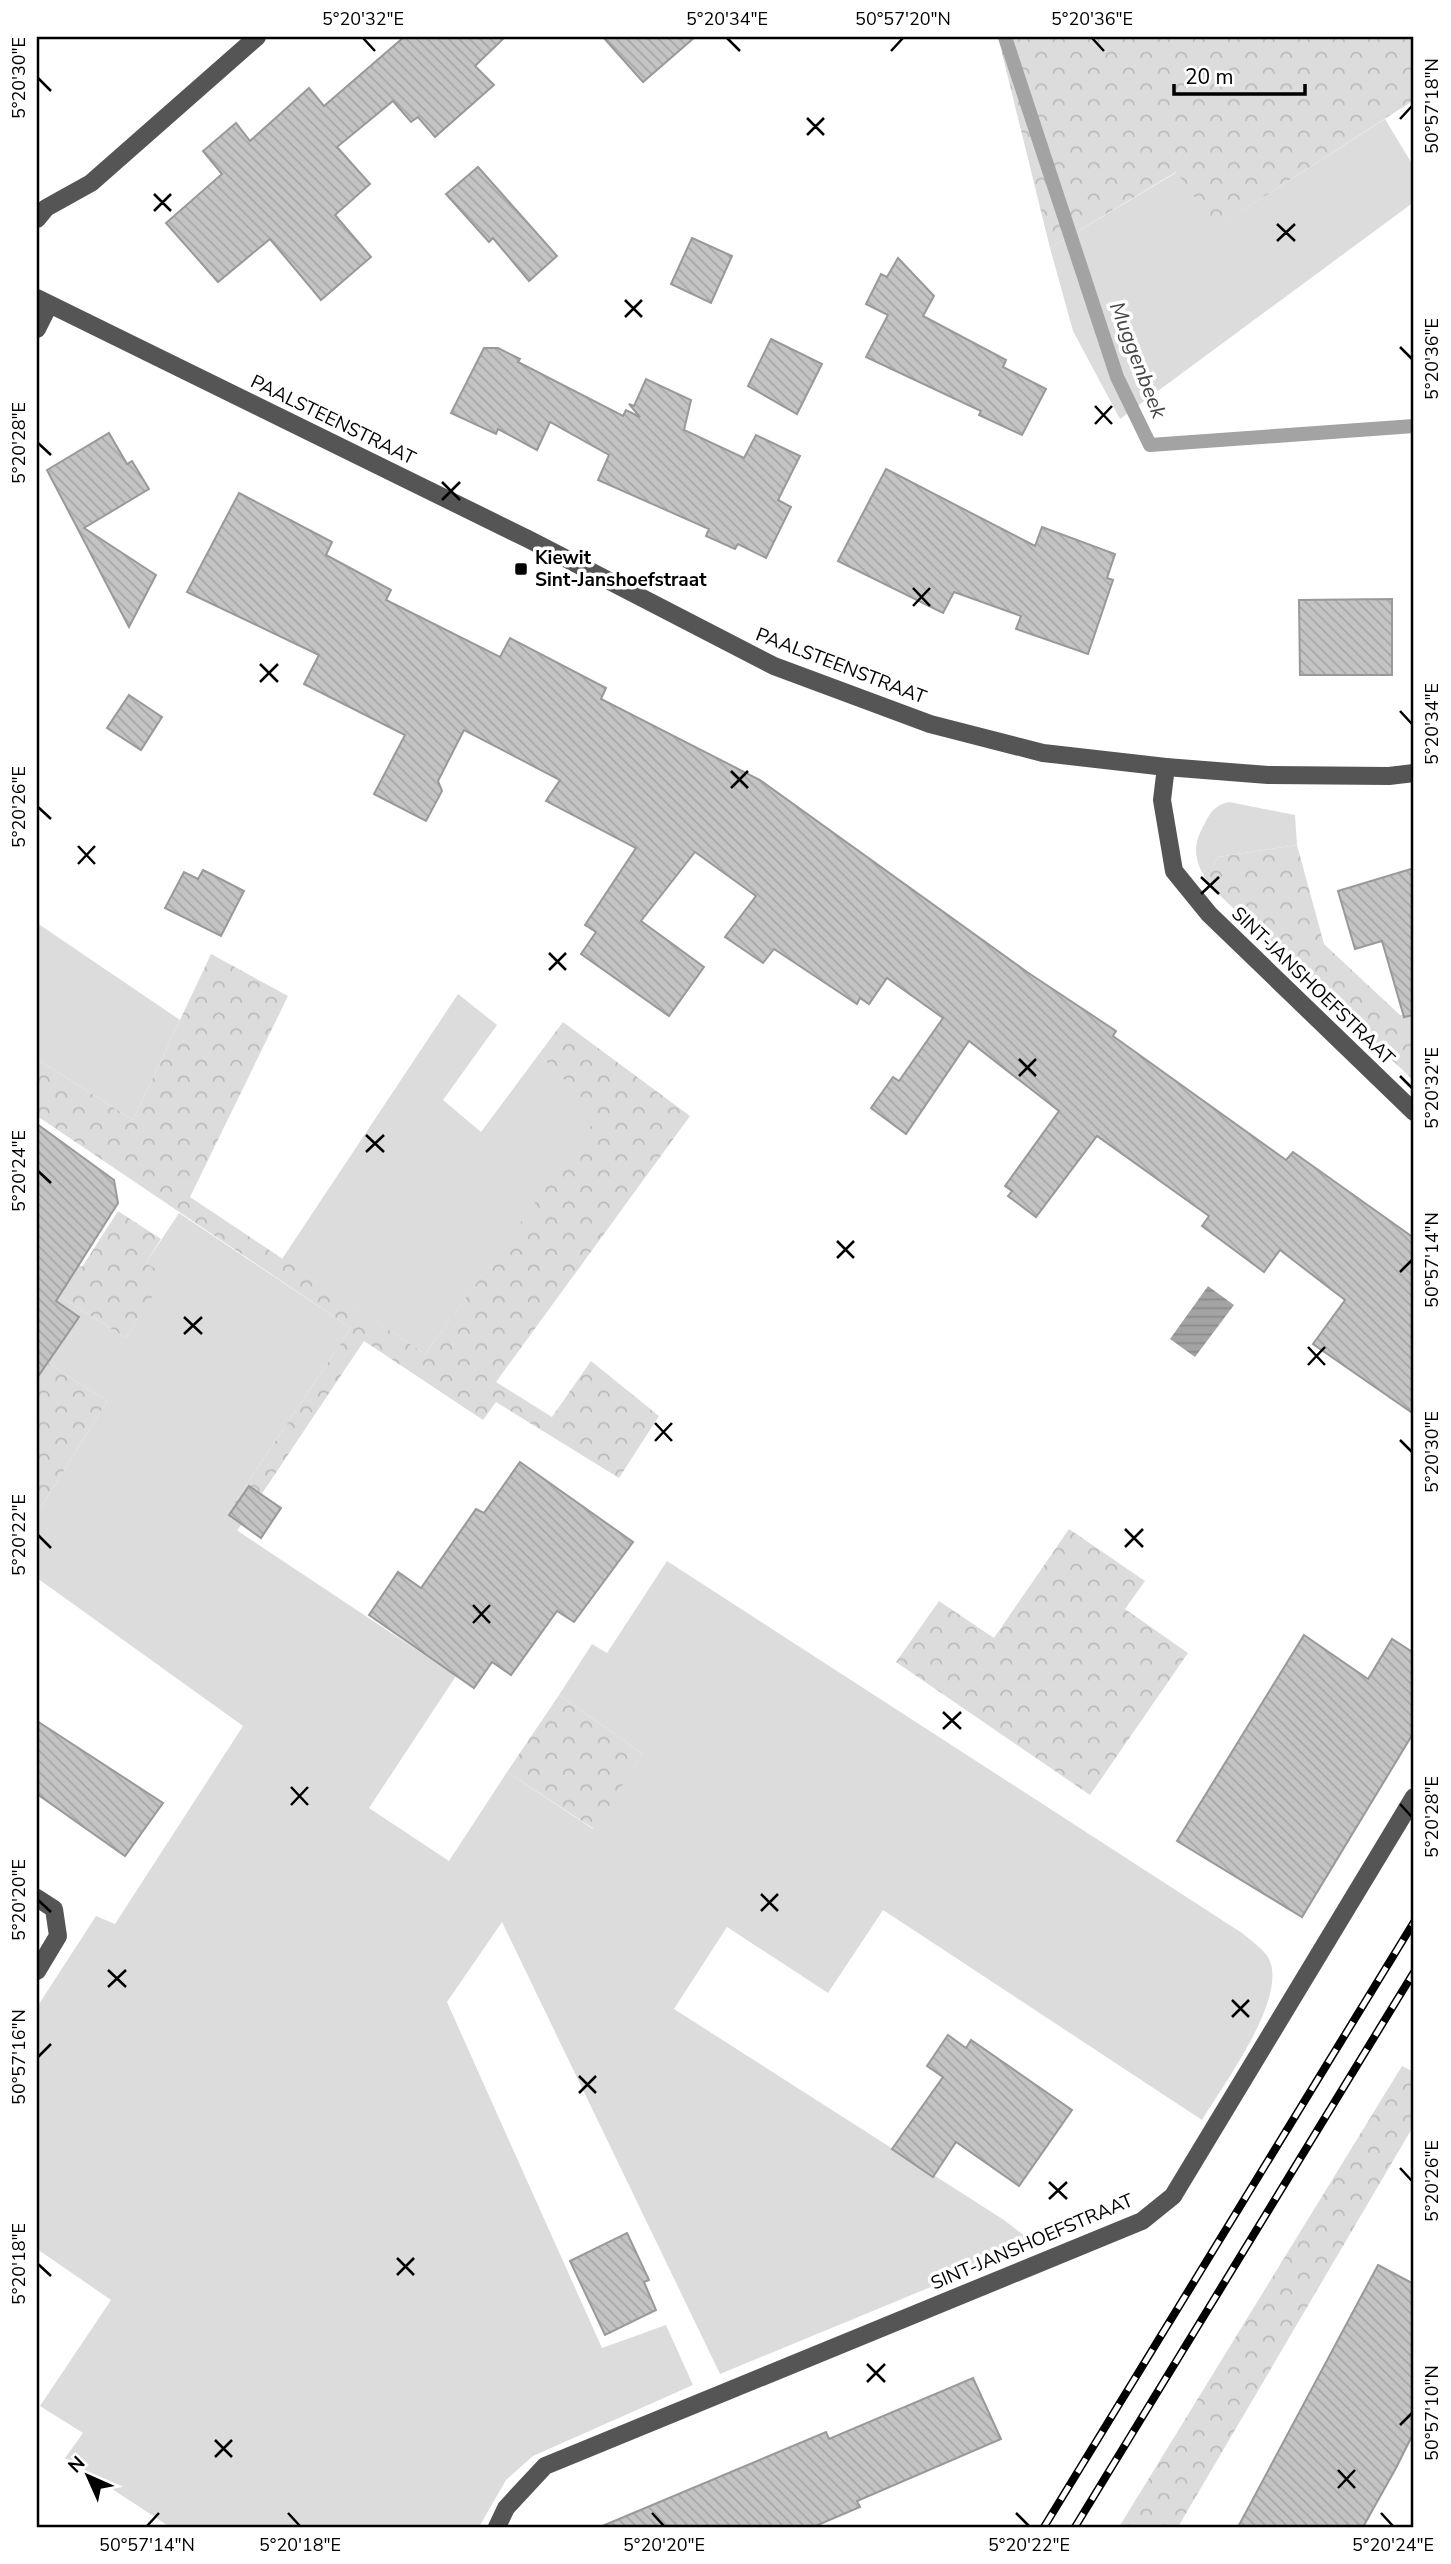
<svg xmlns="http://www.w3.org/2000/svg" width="1451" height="2564" font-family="'Nunito Sans',sans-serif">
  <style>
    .grass { fill: #dcdcdc }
    .forest { fill: url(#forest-crowns) }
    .water { fill: url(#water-rules) }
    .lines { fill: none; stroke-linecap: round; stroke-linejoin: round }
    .stream { stroke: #a3a3a3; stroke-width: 14 }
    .building { fill: url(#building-back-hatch); stroke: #999; stroke-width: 2 }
    .minor { stroke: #555; stroke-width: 18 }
    .rail-casing { stroke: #000; stroke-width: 8 }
    .rail { stroke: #fff; stroke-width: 5; stroke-dasharray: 16; stroke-linecap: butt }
    .ticks { fill: none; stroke: #000; stroke-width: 2.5 }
    .poi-dot { fill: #000; stroke: #fff; stroke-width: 2.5 }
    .labels { text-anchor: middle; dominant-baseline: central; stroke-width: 7; stroke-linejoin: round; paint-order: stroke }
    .street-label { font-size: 19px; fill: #000; stroke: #fff }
    .poi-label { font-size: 19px; font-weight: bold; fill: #000; stroke: #fff; text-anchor: start }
    .water-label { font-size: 21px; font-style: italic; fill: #444; stroke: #fff }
    .neatline { fill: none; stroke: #000; stroke-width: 2.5 }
    .ticks-label { font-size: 18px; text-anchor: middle; fill: #000 }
  </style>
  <defs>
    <pattern id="forest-crowns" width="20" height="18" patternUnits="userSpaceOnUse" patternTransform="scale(1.75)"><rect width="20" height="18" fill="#dcdcdc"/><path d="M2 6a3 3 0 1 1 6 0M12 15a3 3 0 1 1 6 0" fill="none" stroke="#bbb"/></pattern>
    <pattern id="water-rules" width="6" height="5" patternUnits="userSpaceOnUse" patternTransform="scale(1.75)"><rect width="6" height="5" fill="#a3a3a3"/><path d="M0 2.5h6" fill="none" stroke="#8b8b8b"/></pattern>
    <pattern id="building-back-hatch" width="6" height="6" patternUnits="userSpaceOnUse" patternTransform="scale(1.75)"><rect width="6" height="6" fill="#c4c4c4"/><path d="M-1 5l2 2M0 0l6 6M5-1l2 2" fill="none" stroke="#a7a7a7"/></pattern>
  </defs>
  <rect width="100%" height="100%" fill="#fff"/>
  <g class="grass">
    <path d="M1385 119 1414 167V202L1120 419 1073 331 1050 248 1177 172 1218 226Z"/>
    <path d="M1229 802 1295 815 1297 845 1218 857 1209 875 1212 888C1195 865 1190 848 1205 823 1211 811 1216 805 1229 802Z"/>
    <path d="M37 923 180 1020 133 1120 37 1059Z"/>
    <path d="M458 994 497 1025 443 1100 481 1132 539 1054 600 1115 425 1354 282 1259Z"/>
    <path d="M179 1213 351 1328 224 1518 238 1531 456 1676 369 1808 449 1861 507 1772 593 1829 643 1754 559 1695 592 1644 607 1653 667 1561 1242 1933C1250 1940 1264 1949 1269 1959 1288 1998 1223 2085 1202 2120L883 1910 828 1993 727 1927 674 2009 1004 2220 1035 2244 720 2374 502 1922 447 2002 602 2348 666 2325 693 2385 533 2456 506 2480 479 2527H170L65 2458 83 2433 40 2406 111 2300 37 2249V2007L96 1916 115 1924 243 1726 37 1578V1514L107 1401 37 1356V1282L126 1338 165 1275 146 1263Z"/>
  </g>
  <g class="forest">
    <path d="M998 37H1414V100L1217 227 1176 172 1050 248Z"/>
    <path d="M1297 845 1324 944 1400 1015H1414V1081L1212 888 1209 875 1218 857Z"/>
    <path d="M211 954 288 996 190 1197 425 1354 599 1115 539 1054 563 1022 690 1116 496 1382 552 1417 591 1361 659 1416 619 1478 496 1402 483 1420 364 1341 237 1531 224 1518 351 1328 37 1116V1059L133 1120Z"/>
    <path d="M118 1211 161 1239 146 1263 166 1275 126 1338 37 1282V1238L82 1267Z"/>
    <path d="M37 1356 107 1401 37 1514Z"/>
    <path d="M1069 1529 1145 1581 1125 1609 1188 1653 1090 1795 896 1662 939 1601 994 1638Z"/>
    <path d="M559 1695 643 1754 594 1829 507 1772Z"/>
    <path d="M1402 2066 1414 2072V2125L1178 2527H1119Z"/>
  </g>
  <path class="water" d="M1208 1286 1234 1305 1195 1357 1170 1339Z"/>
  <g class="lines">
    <path class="stream" d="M1005 37 1117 377 1150 445 1414 426"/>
  </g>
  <g class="building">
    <path d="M404 37H505L475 66 494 85 435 137 418 117 411 122 393 101 337 147 370 184 335 215 371 257 321 300 270 239 218 282 166 223 222 174 203 151 236 123 250 141 309 88 324 106Z"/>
    <path d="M603 37H695L643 82Z"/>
    <path d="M478 167 557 256 529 281 493 238 489 242 446 194Z"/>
    <path d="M692 238 732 256 711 303 671 284Z"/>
    <path d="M898 258 934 296 923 316 1006 360 1003 367 1046 389 1022 435 979 415 981 411 866 357 888 315 866 304 881 274 887 277Z"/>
    <path d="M771 339 822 364 797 414 748 386Z"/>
    <path d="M484 348H498L520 359 518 362 623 416 626 410 640 417 629 404 634 406 646 379 691 400 684 430 744 458 756 435 800 456 778 500 791 507 766 558 738 544 735 549 706 536 709 529 598 480 609 455 550 422 537 450 498 429 496 434 451 413Z"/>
    <path d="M109 433 127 464 132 461 149 489 84 528 156 575 129 627 47 470Z"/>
    <path d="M886 469 1035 546 1042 527 1115 554 1107 578 1113 580 1088 654 1016 629 1021 616 954 592 943 613 838 561Z"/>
    <path d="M239 493 332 542 326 555 391 590 386 600 500 657 510 638 606 688 601 699 760 780 1027 972 1116 1031 1113 1036 1286 1160 1293 1152 1414 1238V1414L1313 1344 1345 1300 1280 1250 1264 1272 1202 1226 1209 1216 1097 1136 1036 1217 1008 1196 1012 1191 1005 1186 1059 1111 969 1041 906 1134 871 1108 893 1077 899 1081 943 1018 887 978 869 1004 860 998 857 1004 774 949 763 963 725 937 756 896 695 852 641 921 704 967 669 1016 581 954 596 932 585 925 636 848 546 801 560 780 464 730 438 781 442 791 426 821 374 794 405 735 304 684 319 655 187 592Z"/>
    <path d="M1392 599V675H1300L1299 600Z"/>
    <path d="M129 695 162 717 141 750 107 728Z"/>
    <path d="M1414 868V1015L1404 1017 1382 941 1355 949 1338 891Z"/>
    <path d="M203 870 244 891 221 936 165 908 184 872 198 879Z"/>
    <path d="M37 1124 114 1180 118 1203 56 1301 79 1317 37 1378Z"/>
    <path d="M520 1462 633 1542 574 1622 557 1611 511 1675 492 1662 474 1688 369 1615 398 1572 421 1588 476 1509 484 1513Z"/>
    <path d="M249 1486 281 1508 261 1538 229 1515Z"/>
    <path d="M1304 1635 1368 1679 1392 1639 1414 1653V1732L1302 1917 1177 1841Z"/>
    <path d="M37 1721 163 1803 125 1856 37 1794Z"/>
    <path d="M948 2035 966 2048 971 2040 1072 2110 1019 2186 956 2142 933 2177 892 2149 943 2077 927 2066Z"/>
    <path d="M627 2233 649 2280 644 2282 656 2310 605 2335 570 2261Z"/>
    <path d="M1378 2265 1414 2284V2432L1396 2468 1363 2527H1238Z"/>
    <path d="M973 2378 1001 2439 857 2501 860 2507 813 2527H600L826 2432 829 2439Z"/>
  </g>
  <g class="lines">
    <g class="minor">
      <path d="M37 219 46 208 91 183 257 37"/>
      <path d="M37 298 530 540 774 666 930 724 1043 753 1166 767 1268 775 1389 776 1414 773"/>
      <path d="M37 329 49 305"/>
      <path d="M1166 767 1162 800 1174 871 1209 914 1414 1112"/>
      <path d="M37 1898 54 1909 58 1936 37 1971"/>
      <path d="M497 2527 506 2508 545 2466 1142 2221 1173 2196 1414 1797"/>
    </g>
    <defs>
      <g id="rail">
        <path d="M1044 2527 1414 1922"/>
        <path d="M1075 2527 1414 1972"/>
      </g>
    </defs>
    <use href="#rail" class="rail-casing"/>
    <use href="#rail" class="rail"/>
  </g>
  <path class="ticks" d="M363 38 375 51M727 38 740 51M1092 38 1104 51M891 51 903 38M38 78 51 91M807 118 824 135M1400 119 1412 106M807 135 824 118M154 194 171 211M154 211 171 194M1277 224 1295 241M1277 241 1295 224M625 300 642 317M625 317 642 300M1400 347 1412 359M1095 406 1112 424M1095 424 1112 406M38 443 51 455M442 482 460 500M442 500 460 482M913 588 930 606M913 606 930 588M260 664 278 682M260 682 278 664M1400 711 1412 724M731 771 748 788M731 788 748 771M38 807 51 819M78 846 95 864M78 864 95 846M1201 877 1219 894M1201 894 1219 877M549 953 566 970M549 970 566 953M1019 1059 1036 1076M1019 1076 1036 1059M1400 1076 1412 1088M366 1135 384 1152M366 1152 384 1135M38 1171 51 1183M837 1241 854 1258M837 1258 854 1241M1400 1272 1412 1260M184 1317 202 1334M184 1334 202 1317M1308 1347 1325 1365M1308 1365 1325 1347M655 1423 672 1441M1400 1440 1412 1452M655 1441 672 1423M1125 1529 1143 1547M38 1535 51 1548M1125 1547 1143 1529M473 1605 490 1623M473 1623 490 1605M943 1712 961 1729M943 1729 961 1712M291 1787 308 1805M1400 1804 1412 1817M291 1805 308 1787M761 1894 778 1911M38 1900 51 1912M761 1911 778 1894M108 1970 126 1987M108 1987 126 1970M1232 2000 1249 2017M1232 2017 1249 2000M38 2057 51 2044M579 2076 596 2093M579 2093 596 2076M1400 2168 1412 2181M1049 2182 1067 2199M1049 2199 1067 2182M397 2258 414 2275M38 2264 51 2276M397 2275 414 2258M867 2364 885 2382M867 2382 885 2364M1400 2425 1412 2413M215 2440 232 2457M215 2457 232 2440M1338 2470 1355 2488M1338 2488 1355 2470M288 2513 300 2526M652 2513 664 2526M1016 2513 1029 2526M1381 2513 1393 2526M147 2526 159 2513"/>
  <rect class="poi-dot" x="514" y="562" width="14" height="14" rx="3.5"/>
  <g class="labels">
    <g class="street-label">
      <text transform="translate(333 420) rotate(26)">PAALSTEENSTRAAT</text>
      <text transform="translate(841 666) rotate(21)">PAALSTEENSTRAAT</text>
      <text transform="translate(1313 986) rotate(44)">SINT-JANSHOEFSTRAAT</text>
      <text transform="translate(1032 2242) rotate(-23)">SINT-JANSHOEFSTRAAT</text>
    </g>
    <g class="poi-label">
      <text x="535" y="558">Kiewit<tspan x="535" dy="22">Sint-Janshoefstraat</tspan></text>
    </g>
    <g class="water-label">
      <text transform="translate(1138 360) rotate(69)">Muggenbeek</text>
    </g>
  </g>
  <rect width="1451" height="2564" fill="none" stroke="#ffffff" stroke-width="77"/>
  <g transform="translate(88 2476) rotate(315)" stroke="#ffffff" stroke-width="5" paint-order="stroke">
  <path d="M0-5L12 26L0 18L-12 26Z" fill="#000000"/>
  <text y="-10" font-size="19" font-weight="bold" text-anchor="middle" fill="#000000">N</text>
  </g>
  <path d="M1174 84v10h131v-10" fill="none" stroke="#000000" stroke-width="3.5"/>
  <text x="1185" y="84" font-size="21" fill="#000000" stroke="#ffffff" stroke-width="5" paint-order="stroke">20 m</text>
  <rect x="38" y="38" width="1374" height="2488" class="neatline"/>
  <g class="ticks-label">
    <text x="363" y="25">5°20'32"E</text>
    <text x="727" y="25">5°20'34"E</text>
    <text x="903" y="25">50°57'20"N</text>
    <text x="1092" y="25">5°20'36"E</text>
    <text transform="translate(19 78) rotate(-90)" y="6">5°20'30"E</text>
    <text transform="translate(1432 106) rotate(-90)" y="6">50°57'18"N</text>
    <text transform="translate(1432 359) rotate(-90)" y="6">5°20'36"E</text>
    <text transform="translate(19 443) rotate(-90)" y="6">5°20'28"E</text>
    <text transform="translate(1432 724) rotate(-90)" y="6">5°20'34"E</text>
    <text transform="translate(19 807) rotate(-90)" y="6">5°20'26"E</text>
    <text transform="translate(1432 1088) rotate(-90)" y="6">5°20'32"E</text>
    <text transform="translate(19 1171) rotate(-90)" y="6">5°20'24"E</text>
    <text transform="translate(1432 1260) rotate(-90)" y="6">50°57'14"N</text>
    <text transform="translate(1432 1452) rotate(-90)" y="6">5°20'30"E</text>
    <text transform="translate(19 1535) rotate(-90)" y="6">5°20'22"E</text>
    <text transform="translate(1432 1817) rotate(-90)" y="6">5°20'28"E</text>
    <text transform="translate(19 1900) rotate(-90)" y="6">5°20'20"E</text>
    <text transform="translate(19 2057) rotate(-90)" y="6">50°57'16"N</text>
    <text transform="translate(1432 2181) rotate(-90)" y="6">5°20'26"E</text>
    <text transform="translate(19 2264) rotate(-90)" y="6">5°20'18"E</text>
    <text transform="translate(1432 2413) rotate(-90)" y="6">50°57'10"N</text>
    <text x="147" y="2551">50°57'14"N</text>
    <text x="300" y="2551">5°20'18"E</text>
    <text x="664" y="2551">5°20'20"E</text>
    <text x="1029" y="2551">5°20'22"E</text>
    <text x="1393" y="2551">5°20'24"E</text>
  </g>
</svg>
